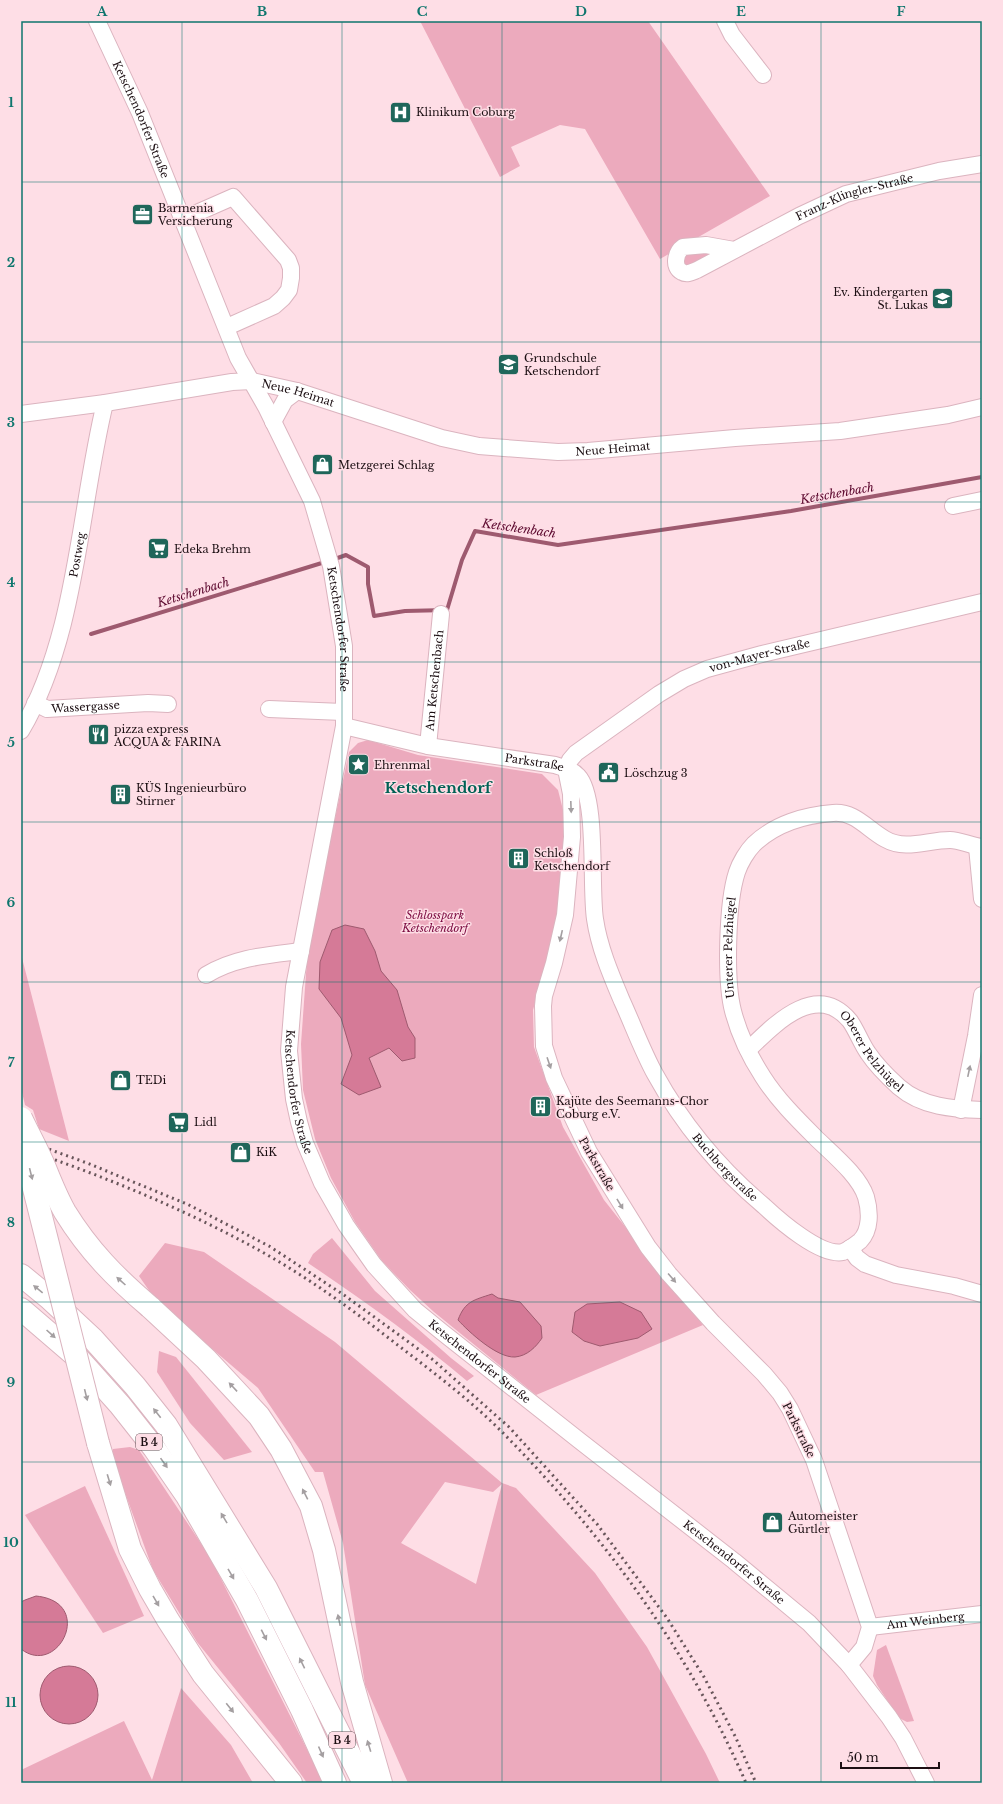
<svg xmlns="http://www.w3.org/2000/svg" width="1003" height="1804" font-family="'Libre Baskerville',serif">
  <style>
    .green { fill: #ecaabd; fill-rule: evenodd }
    .water { fill: #d57a97; stroke: #9e5a6f }
    .lines { fill: none; stroke-linecap: round; stroke-linejoin: round }
    .stream { stroke: #9e5a6f; stroke-width: 4 }
    .minor-casing { stroke: #dbb4bf; stroke-width: 18 }
    .highway-casing { stroke: #dbb4bf; stroke-width: 24 }
    .minor { stroke: #fff; stroke-width: 16 }
    .highway { stroke: #fff; stroke-width: 22 }
    .rail { stroke: #68555a; stroke-width: 3; stroke-dasharray: 2 4; stroke-linecap: butt }
    .highway-bridge-casing { stroke: #dbb4bf; stroke-width: 24; stroke-linecap: butt }
    .highway-bridge { stroke: #fff; stroke-width: 22 }
    .oneway { fill: #a49fa1 }
    .grid { fill: none; stroke: #0f766e; stroke-width: 1; stroke-opacity: 0.55 }
    .labels { text-anchor: middle; dominant-baseline: central; stroke-width: 3; stroke-linejoin: round; paint-order: stroke }
    .shield { fill: #fedee6; stroke: #604d52; stroke-width: 1 }
    .shield-label { font-size: 10px; font-weight: bold; fill: #1c0f13 }
    .poi-label { font-size: 11px; fill: #1c0f13; stroke: #fedee6; text-anchor: start }
    .street-label { font-size: 11px; fill: #1c0f13; stroke: #fedee6 }
    .park-label { font-size: 11px; font-style: italic; fill: #7a093f; stroke: #fedee6 }
    .water-label { font-size: 12px; font-style: italic; fill: #5c082e; stroke: #fedee6 }
    .district-label { font-size: 15px; font-weight: bold; fill: #016155; stroke: #fedee6 }
    .neatline { fill: none; stroke: #0f766e; stroke-width: 1.5 }
    .grid-label { font-size: 13px; text-anchor: middle; font-weight: bold; fill: #0f766e }
  </style>
  <rect width="100%" height="100%" fill="#fedee6"/>
  <g class="green">
    <path d="M420 21H648L770 196 660 259 585 129 560 125 511 147 520 166 500 177Z"/>
    <path d="M682 252 712 253 687 269 681 266Z"/>
    <path d="M368 740 418 755 542 774 558 790 565 818 563 879 551 948 533 1010 534 1047 563 1127 604 1200 703 1325 536 1395 434 1312 410 1290 382 1261 355 1222 331 1178 315 1139 303 1090 301 1044 308 946 349 752 358 743Z"/>
    <path d="M21 954 69 1141 39 1129 33 1110 25 1105 21 1088Z"/>
    <path d="M332 1238 375 1291 451 1358 474 1376 467 1381C417 1339 363 1300 308 1263L313 1254Z"/>
    <path d="M165 1243 204 1252 335 1342 502 1483 516 1488 595 1573 647 1647 706 1754 720 1783H408L365 1685 343 1543 323 1472H315L258 1388 157 1302 139 1276ZM445 1482 493 1492 502 1484 476 1584 401 1543Z"/>
    <path d="M159 1351 176 1357 252 1452 224 1460 190 1423 157 1372Z"/>
    <path d="M130 1447 139 1450 210 1557 324 1783H307L279 1743 197 1642 153 1570 112 1457 113 1449Z"/>
    <path d="M85 1486 144 1616 103 1633 25 1515Z"/>
    <path d="M886 1645 914 1721 907 1722 899 1718 877 1685 873 1676 877 1650Z"/>
    <path d="M181 1688 231 1745 253 1783H21V1770L124 1721 152 1780Z"/>
  </g>
  <g class="water">
    <path d="M345 925 364 929 375 951 381 971 397 990 408 1027 415 1038V1058L402 1061 389 1048 369 1058 381 1087 359 1095 341 1084 352 1055 341 1018 319 989 320 962 332 930Z"/>
    <path d="M492 1294 498 1298 520 1302 541 1326 542 1338C536 1347 527 1356 515 1357 497 1358 469 1332 458 1320 465 1301 474 1300 492 1294Z"/>
    <path d="M620 1302 641 1312 652 1329 638 1338 600 1346 584 1341 572 1332 575 1312 587 1304Z"/>
    <path d="M36 1596C96 1602 58 1678 21 1649V1602L25 1600Z"/>
    <circle cx="69" cy="1695" r="29"/>
  </g>
  <g class="lines">
    <g class="stream">
      <path d="M332 560 346 555 368 567V584L374 616 405 611 447 610 462 560 475 531 558 545 791 511 982 477"/>
      <path d="M91 634 325 562"/>
    </g>
    <defs>
      <g id="minor">
        <path id="s1" d="M97 21 140 113 238 358 266 407 312 501 331 566 344 646V726L294 987 289 1051 294 1099 299 1122 305 1143 322 1183 346 1225 374 1265 415 1310 442 1332 580 1441 734 1561 809 1623 849 1665 889 1717 903 1738 926 1783"/>
        <path d="M725 21 732 35 763 75"/>
        <path d="M183 219 233 197 288 260 291 268V278L289 290 283 298 274 306 227 327"/>
        <path id="s2" d="M734 250 706 245 683 247C676 252 672 267 682 272 687 275 692 272 697 270L799 216 846 194 939 171 982 164"/>
        <path id="s3" d="M21 414 105 403 232 382 252 381 297 391 442 438 479 446 558 452 588 451 735 438 840 431 948 415 982 407"/>
        <path d="M273 422 285 400 297 391"/>
        <path d="M953 506 982 500"/>
        <path id="s4" d="M35 703 47 709 148 703 168 704"/>
        <path d="M269 709 343 712"/>
        <path id="s5" d="M344 726 428 746 555 765C563 768 572 769 578 776 598 797 590 887 595 919 599 947 611 975 622 1001 633 1025 642 1050 655 1074 683 1125 720 1169 764 1206 779 1220 821 1257 843 1252 848 1250 855 1245 860 1241 871 1230 870 1211 866 1197 859 1175 831 1153 815 1137 796 1118 777 1099 763 1077 750 1057 739 1034 733 1011 725 980 727 902 737 872 740 863 747 851 754 844 775 824 805 815 833 813 855 811 867 829 885 839 906 851 927 840 950 840 960 840 971 846 982 847"/>
        <path id="s6" d="M21 731C77 636 79 510 105 403"/>
        <path id="s7" d="M428 746 441 614"/>
        <path d="M977 847 982 899"/>
        <path d="M206 975C235 957 269 955 301 951"/>
        <path id="s8" d="M748 1050C774 1025 816 980 850 1021 857 1031 861 1043 868 1053 876 1065 888 1077 899 1087 922 1107 953 1109 982 1110"/>
        <path d="M961 1110 976 1036 982 995"/>
        <path d="M850 1248 857 1258 865 1264 896 1275 954 1286 982 1294"/>
        <path id="s9" d="M870 1627 982 1614"/>
        <path id="s10" d="M849 1665 864 1647 870 1627 814 1460 790 1409 780 1393 764 1374 713 1323 669 1274 648 1247 589 1152 554 1078 544 1046 543 1006 544 996 554 963 565 915 572 837 571 794 566 769 570 760 576 753 659 694 684 679 707 669 762 654 982 602"/>
      </g>
      <g id="highway">
        <path d="M21 1275 49 1298 93 1339 135 1386 166 1425 266 1588 364 1783"/>
        <path d="M150 1307 206 1359 259 1416 281 1449 311 1506 324 1550 352 1682 381 1783"/>
        <path d="M21 1309 78 1358 120 1405 154 1448 187 1496 247 1600 302 1710 335 1783"/>
        <path d="M98 1443 130 1549 150 1589 168 1620 203 1674 291 1783"/>
      </g>
    </defs>
    <use href="#minor" class="minor-casing"/>
    <use href="#highway" class="highway-casing"/>
    <use href="#minor" class="minor"/>
    <use href="#highway" class="highway"/>
    <g class="rail">
      <path d="M21 1139 87 1163 187 1204 269 1246 344 1295 432 1359 509 1427 597 1524 667 1618 704 1677 735 1736 756 1783"/>
      <path d="M21 1148C104 1176 187 1210 264 1253 310 1279 353 1310 395 1343 433 1372 473 1402 506 1436 606 1538 689 1652 746 1783"/>
    </g>
    <defs>
      <g id="highway-bridge">
        <path d="M21 1118C29 1135 38 1151 45 1168 51 1183 57 1198 65 1212 89 1251 116 1278 150 1307"/>
        <path d="M21 1137 98 1443"/>
      </g>
    </defs>
    <use href="#highway-bridge" class="highway-bridge-casing"/>
    <use href="#highway-bridge" class="highway-bridge"/>
  </g>
  <defs><path id="oneway-solid" d="M-6-.8H1V-3.2L6.5 0L1 3.2V.8H-6Z"/></defs>
  <g class="oneway">
    <use href="#oneway-solid" transform="translate(571 807) rotate(88)"/>
    <use href="#oneway-solid" transform="translate(561 936) rotate(103)"/>
    <use href="#oneway-solid" transform="translate(549 1063) rotate(71)"/>
    <use href="#oneway-solid" transform="translate(969 1071) rotate(-78)"/>
    <use href="#oneway-solid" transform="translate(31 1174) rotate(76)"/>
    <use href="#oneway-solid" transform="translate(620 1204) rotate(59)"/>
    <use href="#oneway-solid" transform="translate(672 1278) rotate(49)"/>
    <use href="#oneway-solid" transform="translate(121 1281) rotate(-138)"/>
    <use href="#oneway-solid" transform="translate(38 1289) rotate(-141)"/>
    <use href="#oneway-solid" transform="translate(51 1334) rotate(42)"/>
    <use href="#oneway-solid" transform="translate(233 1387) rotate(-133)"/>
    <use href="#oneway-solid" transform="translate(86 1395) rotate(76)"/>
    <use href="#oneway-solid" transform="translate(157 1413) rotate(-128)"/>
    <use href="#oneway-solid" transform="translate(164 1463) rotate(55)"/>
    <use href="#oneway-solid" transform="translate(109 1480) rotate(73)"/>
    <use href="#oneway-solid" transform="translate(305 1494) rotate(-117)"/>
    <use href="#oneway-solid" transform="translate(224 1518) rotate(-121)"/>
    <use href="#oneway-solid" transform="translate(231 1574) rotate(60)"/>
    <use href="#oneway-solid" transform="translate(156 1601) rotate(60)"/>
    <use href="#oneway-solid" transform="translate(339 1620) rotate(-102)"/>
    <use href="#oneway-solid" transform="translate(264 1635) rotate(63)"/>
    <use href="#oneway-solid" transform="translate(302 1663) rotate(-116)"/>
    <use href="#oneway-solid" transform="translate(230 1708) rotate(51)"/>
    <use href="#oneway-solid" transform="translate(369 1746) rotate(-107)"/>
    <use href="#oneway-solid" transform="translate(321 1752) rotate(66)"/>
  </g>
  <path class="grid" d="M182 21V1783M342 21V1783M502 21V1783M661 21V1783M821 21V1783M21 182H982M21 342H982M21 502H982M21 662H982M21 822H982M21 982H982M21 1142H982M21 1302H982M21 1462H982M21 1622H982"/>
  <defs>
    <symbol id="hospital-square" viewBox="-11 -11 22 22"><rect x="-9" y="-9" width="18" height="18" rx="4" fill="#1f665a" stroke="#fedee6"/><path d="M-5-5h3v3.5h4V-5h3V5h-3V1.5h-4V5h-3Z" fill="#fff"/></symbol>
    <symbol id="office-square" viewBox="-11 -11 22 22"><rect x="-9" y="-9" width="18" height="18" rx="4" fill="#1f665a" stroke="#fedee6"/><path d="M-6-3h4V-5.5h4V-3h4V5H-6ZM-1-4.5V-3h2v-1.5ZM-6 0V1H6V0Z" fill="#fff"/></symbol>
    <symbol id="school-square" viewBox="-11 -11 22 22"><rect x="-9" y="-9" width="18" height="18" rx="4" fill="#1f665a" stroke="#fedee6"/><path d="M0-5L7-2L0 1L-7-2ZM-4 1L0 2.5L4 1V4Q0 6-4 4Z" fill="#fff"/></symbol>
    <symbol id="shop-square" viewBox="-11 -11 22 22"><rect x="-9" y="-9" width="18" height="18" rx="4" fill="#1f665a" stroke="#fedee6"/><path d="M-5-2.5h2.3a2.7 3.5 0 0 1 5.4 0H5L5.5 6h-11ZM-1.5-2.5h3a1.5 2.3 0 0 0-3 0Z" fill="#fff"/></symbol>
    <symbol id="supermarket-square" viewBox="-11 -11 22 22"><rect x="-9" y="-9" width="18" height="18" rx="4" fill="#1f665a" stroke="#fedee6"/><path d="M-6-5.5h2.5l.6 2H6L4.5 2H-2.5L-4.4-4H-6ZM-1.5 3.2a1.3 1.3 0 1 0 .1 0ZM3 3.2a1.3 1.3 0 1 0 .1 0Z" fill="#fff"/></symbol>
    <symbol id="restaurant-square" viewBox="-11 -11 22 22"><rect x="-9" y="-9" width="18" height="18" rx="4" fill="#1f665a" stroke="#fedee6"/><path d="M-5-6h1v4h1v-4h1v4h1v-4h1v5L-1.5 .5V6h-2V.5L-5-1ZM5-6V6H3V1.5H1.5Q1.5-4 5-6Z" fill="#fff"/></symbol>
    <symbol id="sight-square" viewBox="-11 -11 22 22"><rect x="-9" y="-9" width="18" height="18" rx="4" fill="#1f665a" stroke="#fedee6"/><path d="M0-6L1.8-2.2L6-1.7L2.9 1.2L3.7 5.4L0 3.3L-3.7 5.4L-2.9 1.2L-6-1.7L-1.8-2.2Z" fill="#fff"/></symbol>
    <symbol id="civic-square" viewBox="-11 -11 22 22"><rect x="-9" y="-9" width="18" height="18" rx="4" fill="#1f665a" stroke="#fedee6"/><path d="M-.6-6.5H3V-4.5H.6V-3L4-1V1h2V6H-6V1h2V-1L-.6-3ZM-1.2 2.5V6h2.4V2.5Z" fill="#fff"/></symbol>
    <symbol id="building-square" viewBox="-11 -11 22 22"><rect x="-9" y="-9" width="18" height="18" rx="4" fill="#1f665a" stroke="#fedee6"/><path d="M-4-6H4V6H1V3H-1V6H-4ZM-2.5-4.3h1.7v1.8h-1.7ZM.8-4.3h1.7v1.8H.8ZM-2.5-1h1.7V.8h-1.7ZM.8-1h1.7V.8H.8Z" fill="#fff"/></symbol>
  </defs>
  <g fill-rule="evenodd">
    <use href="#hospital-square" x="388" y="100" width="25" height="25"/>
    <use href="#office-square" x="130" y="202" width="25" height="25"/>
    <use href="#school-square" x="930" y="286" width="25" height="25"/>
    <use href="#school-square" x="496" y="352" width="25" height="25"/>
    <use href="#shop-square" x="310" y="452" width="25" height="25"/>
    <use href="#supermarket-square" x="146" y="536" width="25" height="25"/>
    <use href="#restaurant-square" x="86" y="722" width="25" height="25"/>
    <use href="#sight-square" x="346" y="752" width="25" height="25"/>
    <use href="#civic-square" x="596" y="760" width="25" height="25"/>
    <use href="#building-square" x="108" y="782" width="25" height="25"/>
    <use href="#building-square" x="506" y="846" width="25" height="25"/>
    <use href="#shop-square" x="108" y="1068" width="25" height="25"/>
    <use href="#building-square" x="528" y="1094" width="25" height="25"/>
    <use href="#supermarket-square" x="166" y="1110" width="25" height="25"/>
    <use href="#shop-square" x="228" y="1140" width="25" height="25"/>
    <use href="#shop-square" x="760" y="1510" width="25" height="25"/>
  </g>
  <g class="labels">
    <g class="shield">
      <rect x="136" y="1434" width="26" height="16" rx="3"/>
      <rect x="329" y="1732" width="26" height="16" rx="3"/>
    </g>
    <g class="shield-label">
      <text x="149" y="1442">B 4</text>
      <text x="342" y="1740">B 4</text>
    </g>
    <g class="poi-label">
      <text x="416" y="112">Klinikum Coburg</text>
      <text x="158" y="208">Barmenia<tspan x="158" dy="13">Versicherung</tspan></text>
      <text x="928" y="292" text-anchor="end">Ev. Kindergarten<tspan x="928" dy="13">St. Lukas</tspan></text>
      <text x="524" y="358">Grundschule<tspan x="524" dy="13">Ketschendorf</tspan></text>
      <text x="338" y="465">Metzgerei Schlag</text>
      <text x="174" y="549">Edeka Brehm</text>
      <text x="114" y="729">pizza express<tspan x="114" dy="13">ACQUA &amp; FARINA</tspan></text>
      <text x="374" y="765">Ehrenmal</text>
      <text x="624" y="773">Löschzug 3</text>
      <text x="136" y="788">KÜS Ingenieurbüro<tspan x="136" dy="13">Stirner</tspan></text>
      <text x="534" y="853">Schloß<tspan x="534" dy="13">Ketschendorf</tspan></text>
      <text x="136" y="1080">TEDi</text>
      <text x="556" y="1101">Kajüte des Seemanns-Chor<tspan x="556" dy="13">Coburg e.V.</tspan></text>
      <text x="194" y="1122">Lidl</text>
      <text x="256" y="1152">KiK</text>
      <text x="788" y="1516">Automeister<tspan x="788" dy="13">Gürtler</tspan></text>
    </g>
    <g class="street-label">
      <text stroke="none"><textPath href="#s1" startOffset="108">Ketschendorfer Straße</textPath></text>
      <text stroke="none"><textPath href="#s2" startOffset="271">Franz-Klingler-Straße</textPath></text>
      <text stroke="none"><textPath href="#s3" startOffset="281">Neue Heimat</textPath></text>
      <text stroke="none"><textPath href="#s3" startOffset="604">Neue Heimat</textPath></text>
      <text stroke="none"><textPath href="#s6" startOffset="186">Postweg</textPath></text>
      <text stroke="none"><textPath href="#s1" startOffset="658">Ketschendorfer Straße</textPath></text>
      <text stroke="none"><textPath href="#s10" startOffset="1230">von-Mayer-Straße</textPath></text>
      <text stroke="none"><textPath href="#s7" startOffset="66">Am Ketschenbach</textPath></text>
      <text stroke="none"><textPath href="#s4" startOffset="52">Wassergasse</textPath></text>
      <text stroke="none"><textPath href="#s5" startOffset="194">Parkstraße</textPath></text>
      <text stroke="none"><textPath href="#s5" startOffset="1181">Unterer Pelzhügel</textPath></text>
      <text stroke="none"><textPath href="#s8" startOffset="160">Oberer Pelzhügel</textPath></text>
      <text stroke="none"><textPath href="#s1" startOffset="1127">Ketschendorfer Straße</textPath></text>
      <text transform="translate(597 1164) rotate(60)">Parkstraße</text>
      <text stroke="none"><textPath href="#s5" startOffset="670">Buchbergstraße</textPath></text>
      <text stroke="none"><textPath href="#s1" startOffset="1463">Ketschendorfer Straße</textPath></text>
      <text transform="translate(799 1430) rotate(64)">Parkstraße</text>
      <text stroke="none"><textPath href="#s1" startOffset="1787">Ketschendorfer Straße</textPath></text>
      <text stroke="none"><textPath href="#s9" startOffset="56">Am Weinberg</textPath></text>
    </g>
    <g class="park-label">
      <text x="435" y="915">Schlosspark<tspan x="435" dy="13">Ketschendorf</tspan></text>
    </g>
    <g class="water-label">
      <text transform="translate(837 493) rotate(-10)">Ketschenbach</text>
      <text transform="translate(519 528) rotate(8)">Ketschenbach</text>
      <text transform="translate(193 592) rotate(-17)">Ketschenbach</text>
    </g>
    <g class="district-label">
      <text x="438" y="787">Ketschendorf</text>
    </g>
  </g>
  <rect width="1003" height="1804" fill="none" stroke="#fedee6" stroke-width="44"/>
  <path d="M841 1762v6h98v-6" fill="none" stroke="#1c0f13" stroke-width="2"/>
  <text x="847" y="1762" font-size="12" fill="#1c0f13" stroke="#fedee6" stroke-width="3" paint-order="stroke">50 m</text>
  <rect x="22" y="22" width="959" height="1760" class="neatline"/>
  <g class="grid-label">
    <text x="102" y="16">A</text>
    <text x="262" y="16">B</text>
    <text x="422" y="16">C</text>
    <text x="581" y="16">D</text>
    <text x="741" y="16">E</text>
    <text x="901" y="16">F</text>
    <text x="11" y="107">1</text>
    <text x="11" y="267">2</text>
    <text x="11" y="427">3</text>
    <text x="11" y="587">4</text>
    <text x="11" y="747">5</text>
    <text x="11" y="907">6</text>
    <text x="11" y="1067">7</text>
    <text x="11" y="1227">8</text>
    <text x="11" y="1387">9</text>
    <text x="11" y="1547">10</text>
    <text x="11" y="1707">11</text>
  </g>
</svg>
